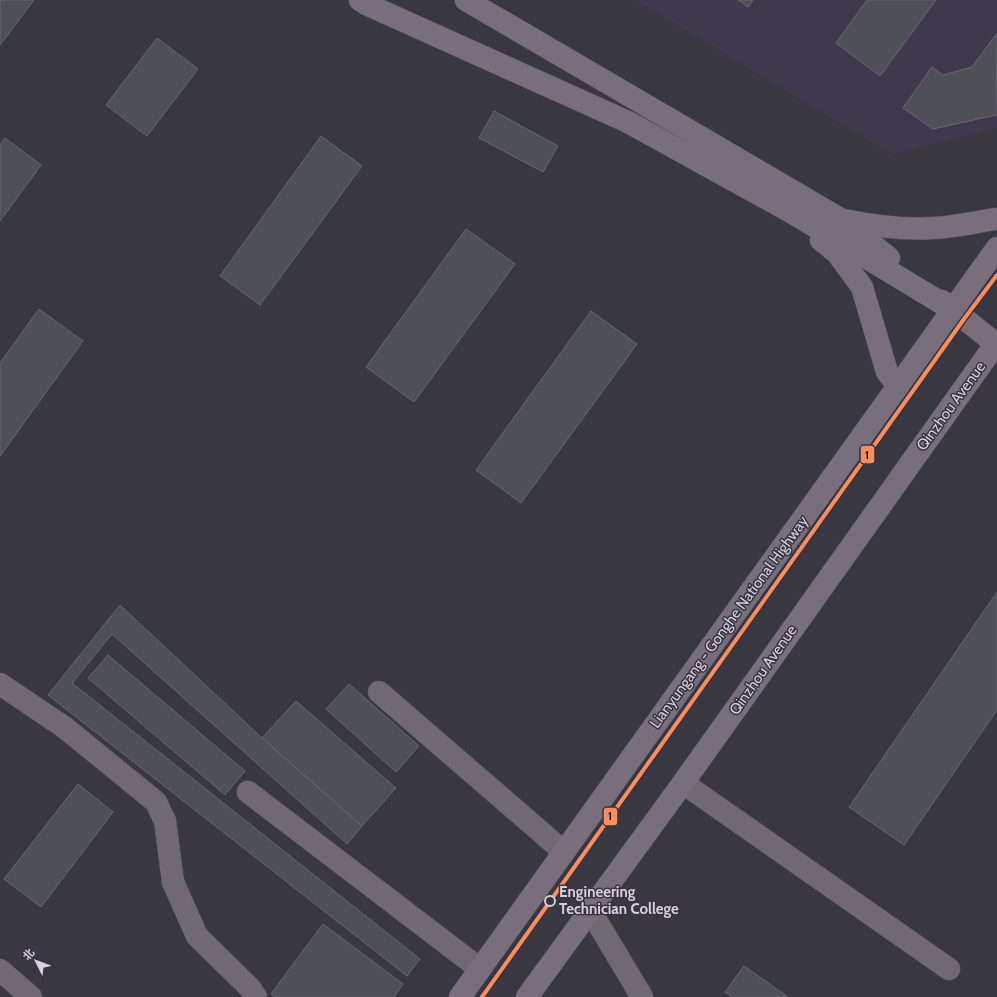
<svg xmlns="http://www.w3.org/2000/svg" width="997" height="997" font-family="Cabin,'Noto Sans SC',sans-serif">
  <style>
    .built { fill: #40394e }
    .building { fill: #4e4f57; stroke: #67676f }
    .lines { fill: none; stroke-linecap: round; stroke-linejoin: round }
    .minor-casing { stroke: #56545b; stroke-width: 23 }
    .highway-casing { stroke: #56545b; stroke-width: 23 }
    .minor { stroke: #716972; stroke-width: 22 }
    .highway { stroke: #796f7c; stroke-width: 22 }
    .rail-1-casing { stroke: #383344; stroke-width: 7 }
    .rail-1 { stroke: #fa8e5a; stroke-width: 4 }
    .stop-dot { fill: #383344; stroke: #d5d2dd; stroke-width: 2 }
    .labels { text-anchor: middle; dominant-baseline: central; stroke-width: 3; stroke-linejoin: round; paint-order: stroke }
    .street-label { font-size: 15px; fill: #d5d2dd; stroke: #383344 }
    .stop-label { font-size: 15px; font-weight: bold; fill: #d5d2dd; stroke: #383344; text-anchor: start }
    .line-badge { stroke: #383344; stroke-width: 1.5 }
    .pale-badge-label { font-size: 11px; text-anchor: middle; font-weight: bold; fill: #111 }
  </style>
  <rect width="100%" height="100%" fill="#393740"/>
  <path class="built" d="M635 0H997V128L893 154Z"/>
  <g class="building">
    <path d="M0 0H34L0 45Z"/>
    <path d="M738 0H753L748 7Z"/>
    <path d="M867 0H936L880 76 836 43Z"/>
    <path d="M997 33 996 115 933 129 903 108 932 67 943 75 972 67Z"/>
    <path d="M157 38 198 69 147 136 106 105Z"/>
    <path d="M494 111 558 146 543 172 479 138Z"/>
    <path d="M321 136 362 166 260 305 220 276Z"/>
    <path d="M5 138 41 165 0 221V145Z"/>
    <path d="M466 229 515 264 414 402 366 367Z"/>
    <path d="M39 309 83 341 0 456V363Z"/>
    <path d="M591 311 637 344 521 503 476 470Z"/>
    <path d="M997 592V710L904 845 849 807Z"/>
    <path d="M120 605 262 738 362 826 347 844 112 634 72 683 420 959 407 976 48 695Z"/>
    <path d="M108 655 245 771 225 795 88 678Z"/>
    <path d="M349 684 419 746 396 772 326 709Z"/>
    <path d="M296 701 396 788 362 826 262 738Z"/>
    <path d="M78 784 113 812 41 907 4 879Z"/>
    <path d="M323 924 403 984 394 997H275L271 994Z"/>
    <path d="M744 966 788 997H733L725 992Z"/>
  </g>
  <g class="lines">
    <defs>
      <g id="minor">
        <path d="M0 684 64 727 156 802 165 821 173 882 197 936 250 988 256 997"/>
        <path d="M379 692 564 852"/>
        <path d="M683 783 949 969"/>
        <path d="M248 792 480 969"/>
        <path d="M590 910 642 997"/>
        <path d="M0 970 31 997"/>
      </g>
      <g id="highway">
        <path d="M360 0 366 4 628 122 791 212 953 310"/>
        <path d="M466 0 842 220 889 258"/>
        <path d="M844 220C873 226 903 230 933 228 954 227 976 222 997 219"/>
        <path d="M821 240 837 253 862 287 887 372 898 386"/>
        <path d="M942 301 996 344"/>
        <path d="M460 997 997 248"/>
        <path d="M527 997 683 783 997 342"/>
      </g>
    </defs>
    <use href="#minor" class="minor-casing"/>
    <use href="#highway" class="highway-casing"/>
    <use href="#minor" class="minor"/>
    <use href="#highway" class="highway"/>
    <defs>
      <path id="rail-1" d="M482 997 964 319 997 275"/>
    </defs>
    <use href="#rail-1" class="rail-1-casing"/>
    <use href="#rail-1" class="rail-1"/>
  </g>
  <circle class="stop-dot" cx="550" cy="901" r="5"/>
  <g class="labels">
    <g class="street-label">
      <text transform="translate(951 406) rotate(-54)">Qinzhou Avenue</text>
      <text transform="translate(729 622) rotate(-54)">Lianyungang - Gonghe National Highway</text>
      <text transform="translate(763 670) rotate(-55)">Qinzhou Avenue</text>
    </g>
    <g class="stop-label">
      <text x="559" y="892">Engineering<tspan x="559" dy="17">Technician College</tspan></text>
    </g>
  </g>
  <g class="line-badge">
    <rect x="860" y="445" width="15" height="19" rx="4" fill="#fa8e5a"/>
    <rect x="603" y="807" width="15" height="19" rx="4" fill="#fa8e5a"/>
  </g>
  <g class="pale-badge-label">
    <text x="867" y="459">1</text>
    <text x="610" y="820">1</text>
  </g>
  <g transform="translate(36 961) rotate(312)" stroke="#383344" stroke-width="3" paint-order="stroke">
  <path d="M0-3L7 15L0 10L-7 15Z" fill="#d5d2dd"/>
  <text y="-6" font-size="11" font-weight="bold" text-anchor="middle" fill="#d5d2dd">北</text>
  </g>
</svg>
